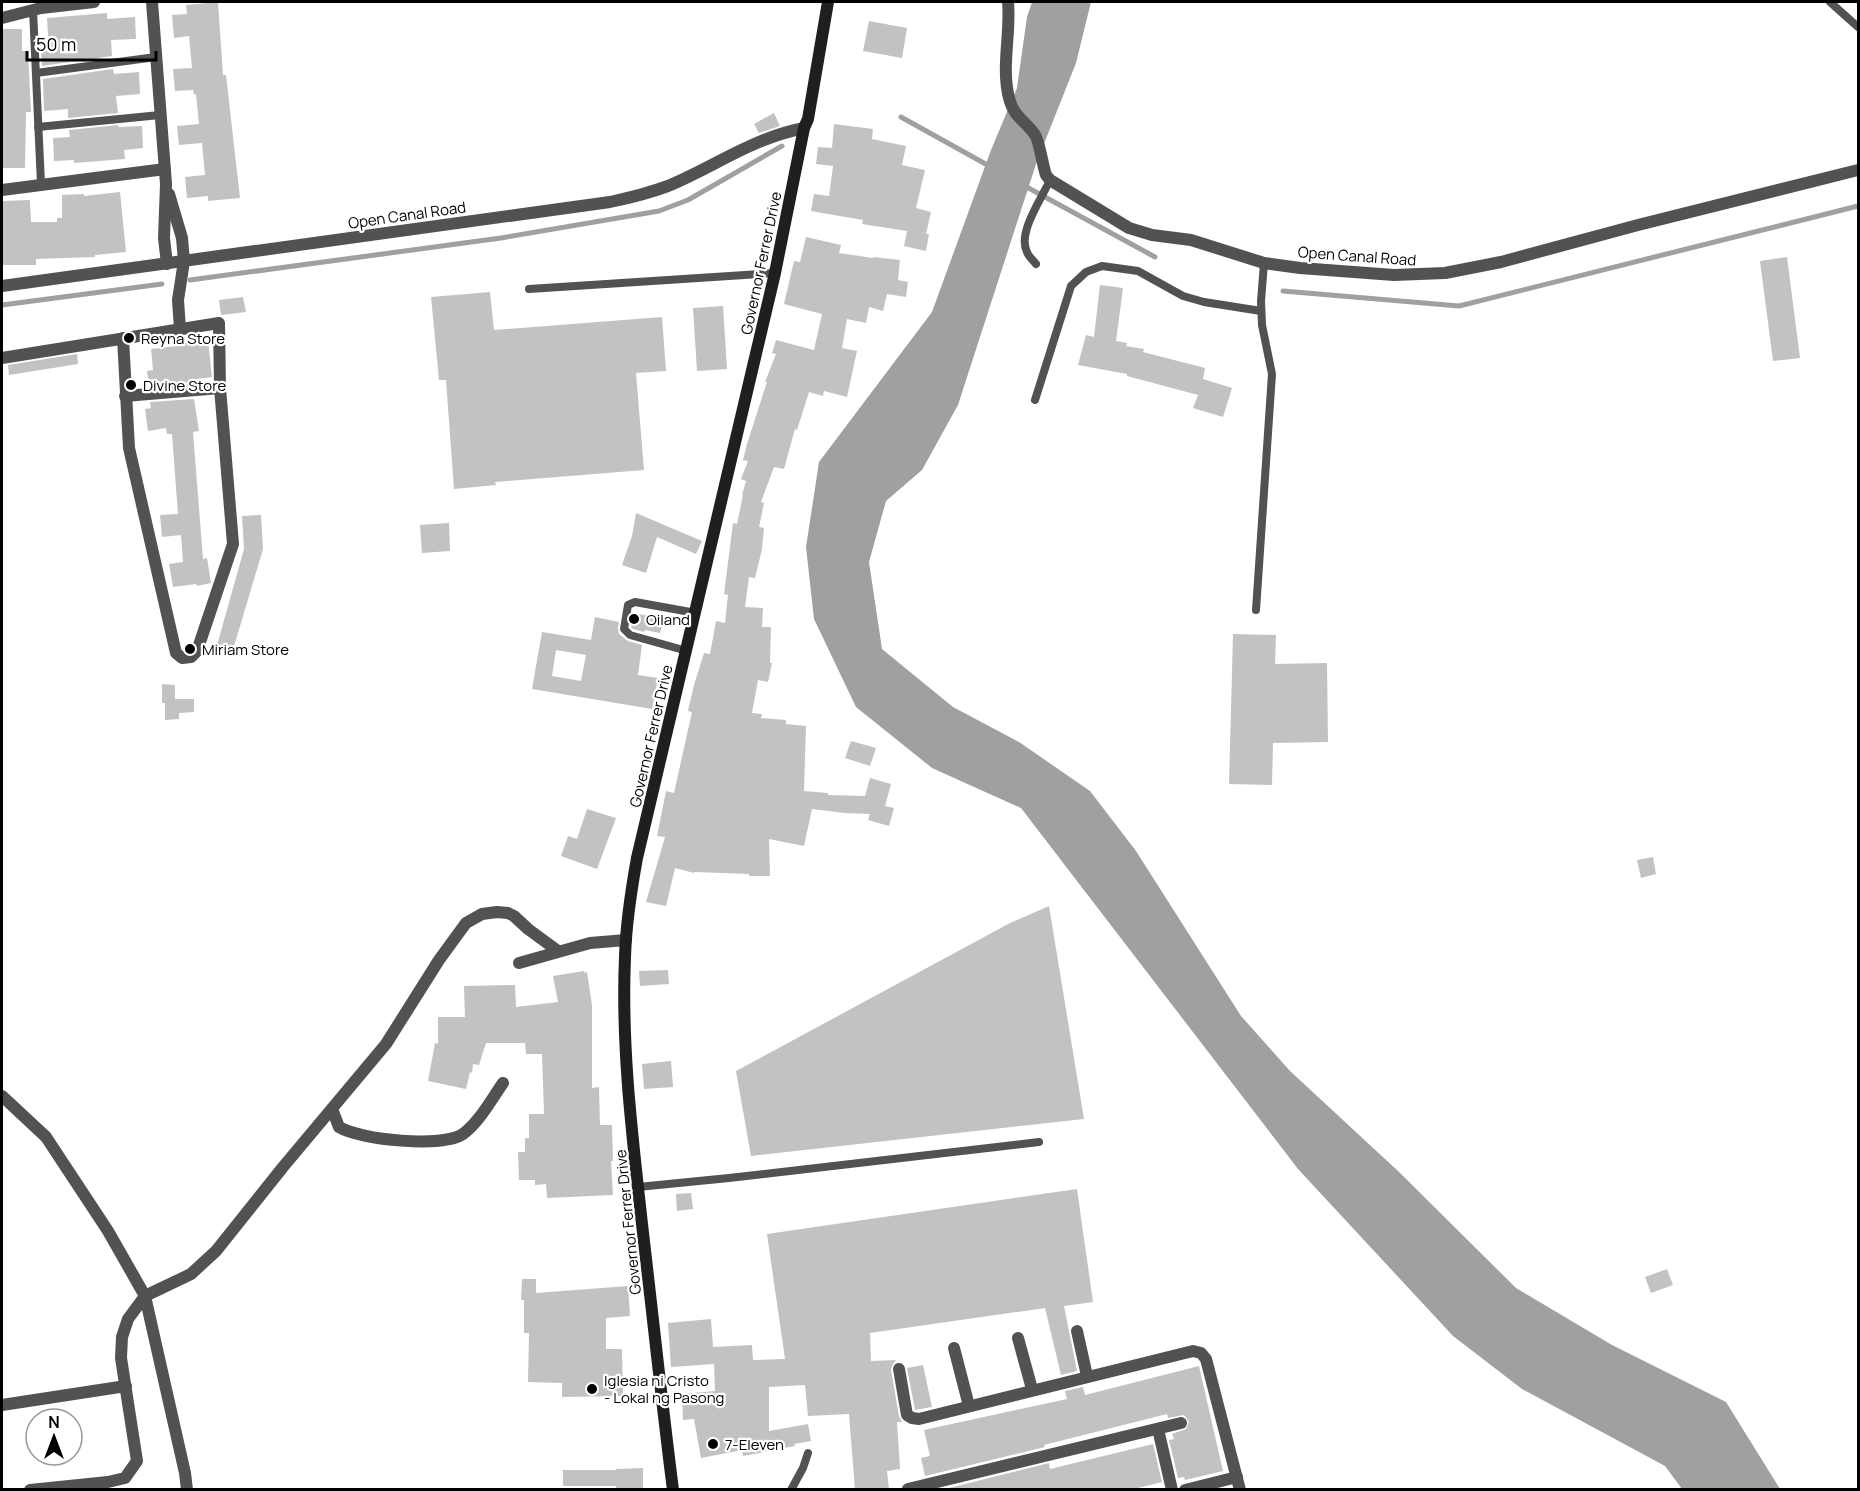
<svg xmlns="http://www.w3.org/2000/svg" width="1860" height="1491" font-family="Manrope,sans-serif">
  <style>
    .water { fill: #a0a0a0 }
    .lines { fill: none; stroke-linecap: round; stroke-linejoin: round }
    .stream { stroke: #a0a0a0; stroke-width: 5 }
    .building { fill: #c2c2c2; fill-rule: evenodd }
    .service { stroke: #525252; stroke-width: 8 }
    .minor { stroke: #525252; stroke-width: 12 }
    .tertiary { stroke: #525252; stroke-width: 12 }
    .secondary { stroke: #1f1f1f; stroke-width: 12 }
    .poi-dot { fill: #000; stroke: #fff; stroke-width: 2 }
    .labels { text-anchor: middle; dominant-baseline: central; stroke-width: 4.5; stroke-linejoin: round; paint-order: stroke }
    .street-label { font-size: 15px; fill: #000; stroke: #fff }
    .poi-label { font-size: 15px; fill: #000; stroke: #fff; text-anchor: start }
  </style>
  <rect width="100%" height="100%" fill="#fff"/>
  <path class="water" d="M1032 2H1091L1076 63 1036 164 958 405 922 470 886 501 869 562 882 649 953 707 1019 742 1090 791 1136 851 1241 1016 1290 1071 1398 1171 1516 1288 1612 1345 1726 1402 1780 1489H1682L1665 1466 1522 1389 1453 1336 1298 1169 1021 808 932 768 856 707 814 619 806 547 819 462 932 312 991 150 1017 88 1027 17Z"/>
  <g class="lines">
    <g class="stream">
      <path d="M901 117 991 167"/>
      <path d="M1023 185 1155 257"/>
      <path d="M190 280 501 238 659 211 688 200 782 146"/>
      <path d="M1283 291 1459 306 1858 206"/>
      <path d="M2 305 162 284"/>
    </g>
  </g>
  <g class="building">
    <path d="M218 2 223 75H226L240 198 208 201V196L187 198 185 177 205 175 202 143 179 145 177 126 199 124 196 94 194 95 193 90 175 91 173 69 192 68 189 36 174 38 172 15 187 14 186 5Z"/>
    <path d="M107 13V19L135 17 136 39 111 40 112 56 42 66 41 51H49L47 18Z"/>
    <path d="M869 21 907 28 902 58 863 51Z"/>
    <path d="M2 29H22V51H28L31 112H26L25 168H3V131H2Z"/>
    <path d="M113 69 114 74 139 72 140 94 116 96 118 113 68 118V109L44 111 43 79Z"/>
    <path d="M774 113 780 126 759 133 754 124Z"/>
    <path d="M834 124 873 129 872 139 906 146 902 165 925 170 916 208 931 212 926 234H929L926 251 904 246 907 231 862 224 863 220 811 211 814 194 829 196 833 166 816 164 818 147 832 148Z"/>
    <path d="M118 125 119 127 142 126 143 148 124 150 125 159 74 163V160L54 161 53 138 70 137 69 130Z"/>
    <path d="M120 192 126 252 95 255V257L36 259V265H2L3 201 30 200 31 222H57V218H62V195L84 194V196Z"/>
    <path d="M806 237 841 245 839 253 873 258V257L900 260 898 280 908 282 906 297 887 294 883 311 869 307 866 323 847 319 842 348 857 351 847 397 824 391 823 396 809 392 797 430 795 429 784 469 774 467 761 502 764 503 759 527 764 528 762 549 755 578 749 577 745 607 763 608 762 627H771L770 663H772L768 682 758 680 752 713 762 714 761 718 786 720V724L806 726 804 791 828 793V795L865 796 870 778 891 784 885 806 894 808 889 826 868 820 870 814 845 813 812 809 804 846 769 839 770 876H749V874L694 872V873L675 868 666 906 646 902 665 837 657 836 666 791 674 793 692 712 688 711 694 685 704 653 710 654 716 621 725 623 728 595 724 594 733 523 737 524 743 495H742L746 481 741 479 748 461 743 460 747 444 767 382H765L776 354 772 353 776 340 814 350 822 314 784 304 794 261 800 262Z"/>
    <path d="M1787 257 1800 358 1773 361 1760 261Z"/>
    <path d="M1100 285 1123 288 1116 341 1127 343 1126 346 1144 349 1143 352 1205 368 1203 379 1232 388 1223 417 1193 408 1198 395 1127 376V374L1078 365 1086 335 1094 337Z"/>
    <path d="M490 292 494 330 662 317 666 371 636 373 644 470 495 482 496 485 454 489 446 380H439L431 297Z"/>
    <path d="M243 297 246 312 221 315 219 300Z"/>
    <path d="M723 306 727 369 697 371 693 308Z"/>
    <path d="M208 341 212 377 192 380V382L149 386 147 371 153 370 151 349 185 345V343Z"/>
    <path d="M77 354 78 364 9 375 8 365Z"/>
    <path d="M194 399 199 431 193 432 203 559 207 558 211 583 197 586 196 584 173 587 169 564 183 562 181 535 162 537 160 515 178 514 172 434H167L166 428 148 431 145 409 151 408 150 402Z"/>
    <path d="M636 513 702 541 696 554 657 537 646 573 622 565 632 536Z"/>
    <path d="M261 515 263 549 232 653 216 649 244 549 242 516Z"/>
    <path d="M449 523 450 551 422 553 420 525Z"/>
    <path d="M633 613 664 619 660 633 645 630 644 632 633 629 631 627Z"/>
    <path d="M595 617 619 622 618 628 619 634 628 641 642 645 638 675 658 678 652 709 532 689 542 632 591 640ZM556 650 586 655 581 681 552 676Z"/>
    <path d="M1233 634 1276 635 1275 664 1327 663 1328 742 1273 743 1272 785 1229 784Z"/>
    <path d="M162 684 175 685V699H194V712L179 713V719L165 720V703H162Z"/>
    <path d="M851 741 876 748 870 766 845 758Z"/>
    <path d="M587 809 616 818 597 869 561 856 568 836 577 839Z"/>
    <path d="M1653 857 1656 874 1641 878 1637 860Z"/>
    <path d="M1049 906 1084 1119 751 1156 736 1071 1010 923Z"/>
    <path d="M668 970 669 984 640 986 639 971Z"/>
    <path d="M584 971 585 973 587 972 592 1005V1088L599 1087 600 1125H612L613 1161H611L613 1195 547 1198 546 1184 535 1185V1180H519L518 1152H525V1138H529V1114H544L542 1054H526L525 1043H486L479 1065 473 1064 472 1073 470 1072 466 1089 428 1081 435 1043 438 1044V1017H465L464 986 515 985 516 1007 558 1002 553 976Z"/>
    <path d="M671 1061 673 1087 644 1089 642 1064Z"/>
    <path d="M1077 1189 1093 1302 1064 1306 1077 1371 1061 1375 1045 1308 870 1333 871 1361 896 1360 892 1366 891 1370 899 1416 902 1422H897L900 1469 887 1471 889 1490H855L849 1414 808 1416 805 1385 769 1387V1431L808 1424 811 1441 794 1444 795 1446 743 1456 742 1450 701 1458 694 1419 683 1420 682 1394 715 1391 714 1364 671 1367 668 1323 711 1319 713 1347 752 1345 753 1360 785 1359 767 1234Z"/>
    <path d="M691 1193 693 1209 677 1211 676 1194Z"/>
    <path d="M1667 1269 1673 1285 1651 1293 1645 1277Z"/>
    <path d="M522 1279H536V1293L628 1286 630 1316 606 1318V1349H622L623 1396 562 1397V1383L528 1382 529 1333H524V1300H521Z"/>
    <path d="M923 1365 932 1407 915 1410 907 1368Z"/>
    <path d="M1199 1366 1223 1471 1185 1480 1184 1477 1178 1478 1169 1440 1174 1439 1172 1434 1186 1429 1189 1422 1184 1415 1168 1418 1167 1414 1044 1445 1045 1447 925 1476 921 1458 930 1456 924 1430 1067 1399 1065 1391 1083 1387 1085 1395Z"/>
    <path d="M1153 1444 1162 1482 1130 1490H941L1049 1463 1050 1469Z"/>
    <path d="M643 1468V1490H616V1486H563V1470H616V1469Z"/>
  </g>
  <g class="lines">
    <g class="service">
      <path d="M1830 2 1858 27"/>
      <path d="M33 10 41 184"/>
      <path d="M36 73 156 57"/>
      <path d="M38 127 160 115"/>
      <path d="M1036 264C1033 260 1028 256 1027 252 1017 233 1042 198 1050 180"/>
      <path d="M529 289 775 273"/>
      <path d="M1035 400 1071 286 1086 272 1102 266 1138 271 1183 296 1204 302 1261 311"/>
      <path d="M1256 610 1272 374 1262 325 1261 301 1264 263"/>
      <path d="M687 651 630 635 624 629 628 605 635 602 696 613"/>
      <path d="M638 1187 729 1178 1039 1142"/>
      <path d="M791 1490 803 1468 808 1453"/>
    </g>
    <g class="minor">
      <path d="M152 2 166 184 164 238 167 264"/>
      <path d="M2 18 41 8 94 2"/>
      <path d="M2 190 165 169"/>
      <path d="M169 194 182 238 184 261 178 300 180 329"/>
      <path d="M2 358 219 323 220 388 233 544 197 651 191 657 182 658 176 653 129 448 123 338"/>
      <path d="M125 396 220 388"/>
      <path d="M519 963 590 943 626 940"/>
      <path d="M2 1096 46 1137 108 1231 145 1296 185 1473 187 1490"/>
      <path d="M332 1109 339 1127C361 1140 442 1148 463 1134 480 1121 491 1100 503 1083"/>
      <path d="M1077 1331 1087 1376"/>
      <path d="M1018 1338 1032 1389"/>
      <path d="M954 1348 969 1406"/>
      <path d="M899 1369 907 1415 912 1418 919 1419 1193 1351 1201 1353 1206 1359 1240 1490"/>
      <path d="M2 1405 126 1386"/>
      <path d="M1158 1429 1172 1490"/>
      <path d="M908 1489 1181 1423"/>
      <path d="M30 1490 108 1482 125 1478 137 1461 121 1358 122 1337 128 1319 145 1296 191 1274 216 1251 283 1167 386 1044 439 960 466 923 482 914 497 912 508 913 514 916 528 929 558 951"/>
      <path d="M1185 1490 1237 1477"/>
    </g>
    <g class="tertiary">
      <path d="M1008 2C1011 33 1001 67 1009 98 1014 118 1026 121 1035 135 1039 140 1043 167 1046 175L1050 180 1129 228 1152 235 1191 240 1264 263 1300 268 1394 275 1445 273 1501 262 1638 225 1858 170"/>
      <path d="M2 286 610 202C629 198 649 193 668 186 716 166 750 139 804 128"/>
    </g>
    <path class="secondary" d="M673 1490C662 1404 653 1318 643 1233 633 1142 621 1049 625 957 626 924 631 891 637 858L775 273 804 128 808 119 828 2"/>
  </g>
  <g class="poi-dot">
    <circle cx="129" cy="338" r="6"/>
    <circle cx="131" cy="385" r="6"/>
    <circle cx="634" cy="619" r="6"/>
    <circle cx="190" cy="649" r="6"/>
    <circle cx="592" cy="1389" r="6"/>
    <circle cx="713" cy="1444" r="6"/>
  </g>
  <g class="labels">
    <g class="street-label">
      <text transform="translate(407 215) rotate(-8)">Open Canal Road</text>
      <text transform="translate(1357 256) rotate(4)">Open Canal Road</text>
      <text transform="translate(761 263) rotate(-78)">Governor Ferrer Drive</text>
      <text transform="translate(651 736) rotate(-77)">Governor Ferrer Drive</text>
      <text transform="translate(628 1222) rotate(-96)">Governor Ferrer Drive</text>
    </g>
    <g class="poi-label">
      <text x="141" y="338">Reyna Store</text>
      <text x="143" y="385">Divine Store</text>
      <text x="646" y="619">Oiland</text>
      <text x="202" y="649">Miriam Store</text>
      <text x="604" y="1380">Iglesia ni Cristo<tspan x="604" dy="17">- Lokal ng Pasong</tspan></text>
      <text x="725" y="1444">7-Eleven</text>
    </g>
  </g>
  <rect width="1860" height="1491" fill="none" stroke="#000000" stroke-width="6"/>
  <g transform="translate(54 1437)"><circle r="28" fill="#ffffff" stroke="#999999" stroke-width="1.5"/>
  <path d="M0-4.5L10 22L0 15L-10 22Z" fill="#000000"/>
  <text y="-9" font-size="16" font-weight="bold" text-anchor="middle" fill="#000000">N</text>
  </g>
  <path d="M27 51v9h129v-9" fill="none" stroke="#000000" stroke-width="3"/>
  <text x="36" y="51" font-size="18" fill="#000000" stroke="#ffffff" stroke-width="4.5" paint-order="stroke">50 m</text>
</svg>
